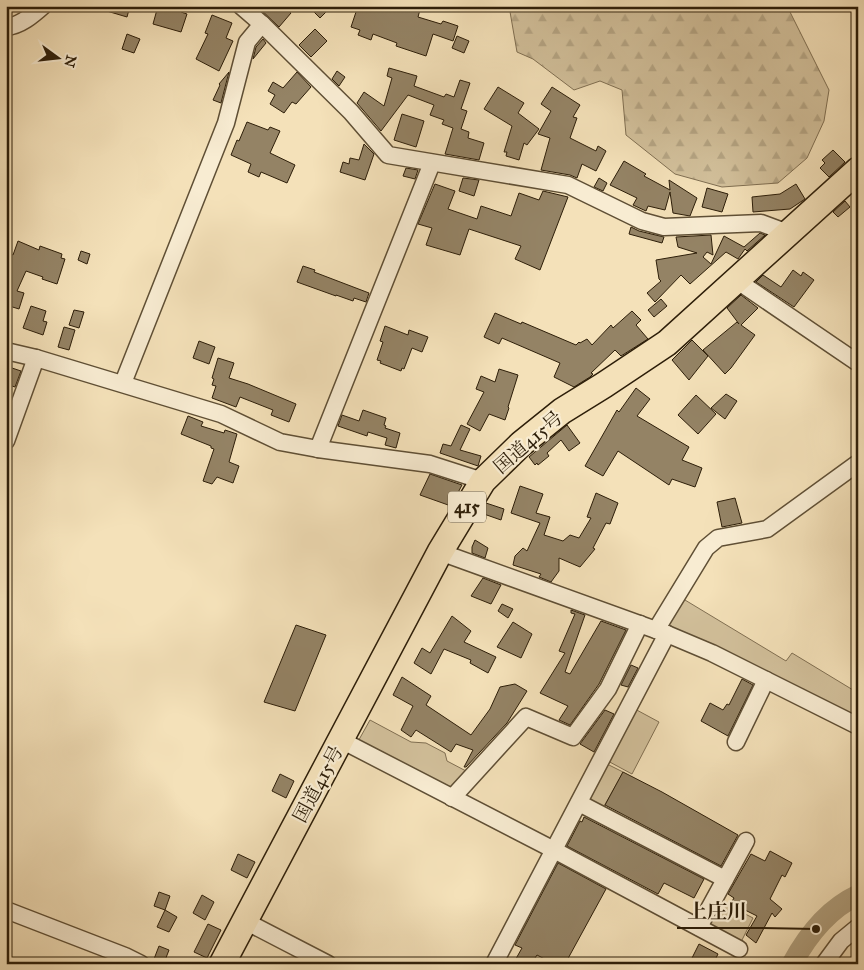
<svg xmlns="http://www.w3.org/2000/svg" width="864" height="970" font-family="'IM FELL Great Primer','Noto Serif JP',serif">
  <style>
    .grass { fill: #d2c09b; stroke: #806f52 }
    .forest { fill: url(#forest-firs); stroke: #806f52 }
    .lines { fill: none; stroke-linecap: round; stroke-linejoin: round }
    .river { stroke: #b09f7d; stroke-width: 21 }
    .building { fill: #948365; stroke: #2d1e09 }
    .minor-casing { stroke: #5f4f35; stroke-width: 19 }
    .highway-casing { stroke: #2d1e09; stroke-width: 28 }
    .minor { stroke: #f8ecd2; stroke-width: 16 }
    .highway { stroke: #f4e1b9; stroke-width: 25 }
    .labels { text-anchor: middle; dominant-baseline: central; stroke-width: 4.5; stroke-linejoin: round; paint-order: stroke }
    .shield { fill: #f8ecd2; stroke: #6a5c45; stroke-width: 1 }
    .shield-label { font-size: 18px; font-weight: bold; fill: #2d1e09 }
    .street-label { font-size: 19px; fill: #2d1e09; stroke: #f8ecd2 }
    .leader { fill: none; stroke: #2d1e09; stroke-width: 2 }
    .callout-dot { fill: #2d1e09; stroke: #f8ecd2; stroke-width: 2 }
    .callout-label { font-size: 20px; text-anchor: middle; font-weight: bold; fill: #2d1e09; stroke: #f8ecd2; stroke-width: 4.5; stroke-linejoin: round; paint-order: stroke }
  </style>
  <defs>
    <pattern id="forest-firs" width="22" height="20" patternUnits="userSpaceOnUse" patternTransform="scale(1.25)"><rect width="22" height="20" fill="#d2c09b"/><path d="M5 1l3.5 6h-7zM16 11l3.5 6h-7z" fill="#b5a584"/></pattern>
  </defs>
  <rect width="100%" height="100%" fill="#f4e1b9"/>
  <filter id="stains"><feTurbulence type="fractalNoise" baseFrequency=".004" numOctaves="4"/><feColorMatrix values="0 0 0 0 .2 0 0 0 0 .09 0 0 0 0 .02 0 0 0 .5 -.17"/></filter>
  <radialGradient id="worn" r=".72"><stop offset=".6" stop-color="#630" stop-opacity="0"/><stop offset="1" stop-color="#630" stop-opacity=".3"/></radialGradient>
  <g class="grass">
    <path d="M680 597 786 661 792 653 858 693V721L663 629Z"/>
    <path d="M633 708 659 722 632 774 606 760Z"/>
    <path d="M370 720 411 742 426 743 445 753 447 761 466 771 452 795 356 745Z"/>
    <path d="M603 762 623 772 602 810 583 801Z"/>
    <path d="M720 901 753 918 741 942 708 925Z"/>
  </g>
  <path class="forest" d="M509 6H787L829 90 824 121 807 158 778 183 722 187 675 174 626 135 622 90 600 81 574 90 533 59 517 52Z"/>
  <g class="lines">
    <path class="river" d="M792 964C807 936 828 909 858 895"/>
  </g>
  <g class="building">
    <path d="M100 6H130L127 17 100 9Z"/>
    <path d="M158 6H183L181 12 187 14 181 32 153 24Z"/>
    <path d="M257 6H283L291 13 279 27Z"/>
    <path d="M308 6H332L320 18Z"/>
    <path d="M358 6H421L418 17 441 24 443 21 458 26 453 41 433 34 426 56 396 46 397 43 373 34 371 40 358 35 360 30 351 27Z"/>
    <path d="M212 15 232 23 226 38 233 41 219 71 196 59 208 34 205 33Z"/>
    <path d="M315 29 327 41 311 57 299 45Z"/>
    <path d="M127 34 140 39 134 53 122 49Z"/>
    <path d="M457 36 469 41 464 53 452 48Z"/>
    <path d="M263 39 266 43 253 59 256 47Z"/>
    <path d="M389 68 417 76 414 86 444 97 446 94 454 97 460 80 470 83 461 109 467 111 461 129 469 132 468 138 484 143 479 160 445 154 453 128 442 124 444 120 430 115 434 105 408 95 381 131 357 103 364 92 384 106 392 78 387 76Z"/>
    <path d="M337 71 345 77 339 86 332 79Z"/>
    <path d="M229 72 221 103 213 100 220 85 219 84Z"/>
    <path d="M297 72 311 87 296 104 292 102 284 113 270 104 275 95 268 91 273 82 283 88Z"/>
    <path d="M498 87 524 103 518 113 539 129 527 145 524 143 519 160 506 156 507 152H504L512 126 484 109Z"/>
    <path d="M552 87 580 105 573 117 577 118 570 138 596 151 598 146 606 151 596 171 582 164 577 178 570 175 541 170 550 138 538 134 551 111 541 104Z"/>
    <path d="M402 114 424 121 416 147 394 140Z"/>
    <path d="M247 122 268 130 270 127 280 131 270 153 295 165 287 183 261 172 259 177 248 172 251 164 231 155 237 140 239 141Z"/>
    <path d="M364 144 374 154 365 180 340 172 343 162 349 164 350 158 359 160Z"/>
    <path d="M833 150 845 162 829 177 820 168 825 163 822 160Z"/>
    <path d="M624 161 646 174 644 176 670 190 669 180 697 198 690 216 673 213 670 192 665 210 648 206 646 211 633 205 637 198 610 185Z"/>
    <path d="M406 168 418 170 415 179 403 176Z"/>
    <path d="M463 178 479 180 474 196 459 191Z"/>
    <path d="M599 178 607 183 603 191 594 187Z"/>
    <path d="M435 184 455 191 448 209 477 219 481 206 511 216 519 193 539 200 543 191 568 197 540 270 515 259 521 246 469 229 460 255 426 245 432 228 418 224Z"/>
    <path d="M796 184 805 199 790 209 753 212 752 197 780 194Z"/>
    <path d="M707 188 728 194 722 212 702 207Z"/>
    <path d="M845 201 850 207 838 217 833 212Z"/>
    <path d="M631 227 639 231 664 237 662 243 629 234Z"/>
    <path d="M760 233 765 235 747 251 745 249 738 259 726 252 690 284 681 275 655 302 647 293 661 281 659 279 656 260 697 253 678 247 676 237 711 235 713 255 707 252 703 257 711 264 724 236 744 247Z"/>
    <path d="M18 241 39 250 40 246 62 254 61 258 65 259 57 284 42 279 43 277 26 271 17 291 24 293 19 309 6 305V252L13 255Z"/>
    <path d="M81 251 90 254 87 264 78 260Z"/>
    <path d="M303 266 315 270 314 272 369 293 366 302 354 298 353 301 336 295V296L297 282Z"/>
    <path d="M793 270 801 276 803 272 814 280 794 307 756 282 763 275 781 287Z"/>
    <path d="M741 295 758 308 741 325 755 335 731 368 725 374 703 350 737 322 739 324 727 308Z"/>
    <path d="M661 299 667 306 654 317 648 310Z"/>
    <path d="M31 306 46 311 43 321 47 322 43 335 23 328Z"/>
    <path d="M74 310 84 312 79 328 69 325Z"/>
    <path d="M632 311 641 320 636 325 648 339 621 356 615 350 591 373 593 374 590 377 574 387 554 377 560 363 502 338 499 344 484 337 495 313 521 324 522 322 576 345 579 342 580 343 587 339 592 345 611 325 613 328Z"/>
    <path d="M385 326 408 335 409 330 428 337 422 352 412 348 404 369 402 368 401 371 380 363 381 361 377 360 383 342 380 341Z"/>
    <path d="M64 327 75 330 69 350 58 347Z"/>
    <path d="M692 340 708 356 689 380 672 360Z"/>
    <path d="M199 341 215 347 209 364 193 358Z"/>
    <path d="M218 358 234 363 229 378 248 384 296 404 289 422 271 415 273 410 240 397 236 407 212 398 216 386 212 385 214 379 212 378Z"/>
    <path d="M6 366 21 371 15 387 6 384Z"/>
    <path d="M499 369 518 375 508 407 509 408 505 420 489 414 480 431 467 424 484 392 476 389 481 376 495 382Z"/>
    <path d="M636 388 650 399 637 416 689 447 682 460 702 468 695 487 672 479 669 485 618 451 603 476 585 466 617 410 619 412Z"/>
    <path d="M726 394 737 401 725 419 711 408Z"/>
    <path d="M696 395 716 414 698 434 678 415Z"/>
    <path d="M363 410 386 418 384 425 386 426 385 428 400 433 396 448 385 445 387 438 368 432 367 436 338 426 342 415 359 421Z"/>
    <path d="M188 416 203 422 201 426 224 433 225 430 237 434 229 462 239 466 233 483 217 477 212 484 203 481 214 449 211 448V446L181 434Z"/>
    <path d="M461 425 470 429 460 450 481 456 478 466 440 453 443 444 451 446Z"/>
    <path d="M567 425 580 443 569 451 561 440 547 453 549 456 538 465 537 463 535 465 529 457Z"/>
    <path d="M430 474 462 485 451 506 420 495Z"/>
    <path d="M520 486 543 494 536 513 550 517 544 535 563 541 570 535 579 538 591 518 587 517 596 493 618 503 610 524 606 523 593 548 595 549 580 567 559 558V571L551 582 539 577 541 574 513 565 515 556 523 548 527 551 540 523 511 513Z"/>
    <path d="M735 498 742 523 722 527 717 502Z"/>
    <path d="M486 503 504 509 501 520 481 513Z"/>
    <path d="M475 540 488 548 485 558 472 553V547Z"/>
    <path d="M483 578 501 585 491 604 471 596Z"/>
    <path d="M502 604 513 609 508 618 498 611Z"/>
    <path d="M571 610 585 615 565 672 570 674 601 621 626 630 599 684 570 725 559 720 568 706 540 693 565 653 559 651 575 614 571 613Z"/>
    <path d="M452 616 471 631 464 642 496 657 488 673 470 663 471 660 444 649 431 674 414 663 422 648 430 653Z"/>
    <path d="M513 622 532 634 521 658 497 647Z"/>
    <path d="M296 625 326 635 295 711 264 702Z"/>
    <path d="M631 665 638 668 628 687 621 685Z"/>
    <path d="M402 677 431 696 426 705 471 735 490 709 500 687 515 684 527 691 507 723 466 767H464L473 750 456 744 451 752 416 730 411 737 401 730 413 706 393 695Z"/>
    <path d="M742 679 753 685 728 736 701 721 710 703 723 710 727 704 729 705Z"/>
    <path d="M605 710 614 714 594 752 580 744Z"/>
    <path d="M623 772 662 792 738 835 721 866 605 805Z"/>
    <path d="M280 774 294 781 286 798 272 791Z"/>
    <path d="M584 817 704 879 694 898 664 883 658 894 567 846 580 821 582 822Z"/>
    <path d="M770 851 792 863 785 877 782 875 770 899 782 909 775 917 772 913 756 943 746 935 757 916 731 903 734 898 728 894 751 854 765 861Z"/>
    <path d="M238 854 255 862 247 878 231 870Z"/>
    <path d="M558 863 606 889 565 964H554L537 955 531 964H513L522 948 515 945Z"/>
    <path d="M159 892 170 896 165 910 154 906Z"/>
    <path d="M202 895 214 902 205 920 193 913Z"/>
    <path d="M165 910 177 917 169 932 157 927Z"/>
    <path d="M208 924 221 930 207 958 194 952Z"/>
    <path d="M699 944 718 954 713 964H689Z"/>
    <path d="M159 946 169 950 164 963 154 959Z"/>
  </g>
  <g class="lines">
    <defs>
      <g id="minor">
        <path d="M241 6 262 24 351 112 388 155 568 185 642 221 664 227 761 223 788 233"/>
        <path d="M6 27C20 26 33 15 43 6"/>
        <path d="M736 280 858 363"/>
        <path d="M6 351 36 358 221 414 280 442 318 449 430 464 483 481"/>
        <path d="M123 383 226 123 247 42 262 24"/>
        <path d="M6 441 36 358"/>
        <path d="M318 449 432 163"/>
        <path d="M440 552 667 634 712 653 858 726"/>
        <path d="M656 630 706 548 718 538 767 529 858 463"/>
        <path d="M341 740 554 850 739 949"/>
        <path d="M736 742 766 680"/>
        <path d="M452 798 526 717 573 737 608 689 640 624"/>
        <path d="M579 803 725 879"/>
        <path d="M6 910 125 956 141 964"/>
        <path d="M245 921 328 964"/>
        <path d="M699 927 746 841"/>
        <path d="M494 964 667 634"/>
        <path d="M824 964 841 941 858 927"/>
      </g>
      <path id="highway" d="M222 964 440 552 483 481 521 444 562 411 604 385 667 343 858 170"/>
    </defs>
    <use href="#minor" class="minor-casing"/>
    <use href="#highway" class="highway-casing"/>
    <use href="#minor" class="minor"/>
    <use href="#highway" class="highway"/>
  </g>
  <g class="labels">
    <rect class="shield" x="448" y="491.5" width="38" height="31" rx="4"/>
    <g class="shield-label">
      <text x="467" y="507">415</text>
    </g>
    <g class="street-label">
      <text transform="translate(528 442) rotate(-41)">国道415号</text>
      <text transform="translate(318 784) rotate(-62)">国道415号</text>
    </g>
  </g>
  <path class="leader" d="M816 929L757 928H677"/>
  <circle class="callout-dot" cx="816" cy="929" r="5"/>
  <g class="callout-label">
    <text x="717" y="918">上庄川</text>
  </g>
  <rect width="864" height="970" fill="none" stroke="#f4e1b9" stroke-width="25"/>
  <rect x="8" y="8" width="849" height="955" fill="none" stroke="#2d1e09" stroke-width="2.5"/>
  <rect x="12" y="12" width="839" height="945" fill="none" stroke="#2d1e09"/>
  <g transform="translate(58 58) rotate(105)" stroke="#f8ecd2" stroke-width="4" paint-order="stroke">
  <path d="M0-4L9 19L0 12L-9 19Z" fill="#2d1e09"/>
  <text y="-8" font-size="14" font-weight="bold" text-anchor="middle" fill="#2d1e09">N</text>
  </g>
  <rect width="100%" height="100%" filter="url(#stains)"/>
  <rect width="100%" height="100%" fill="url(#worn)"/>
</svg>
